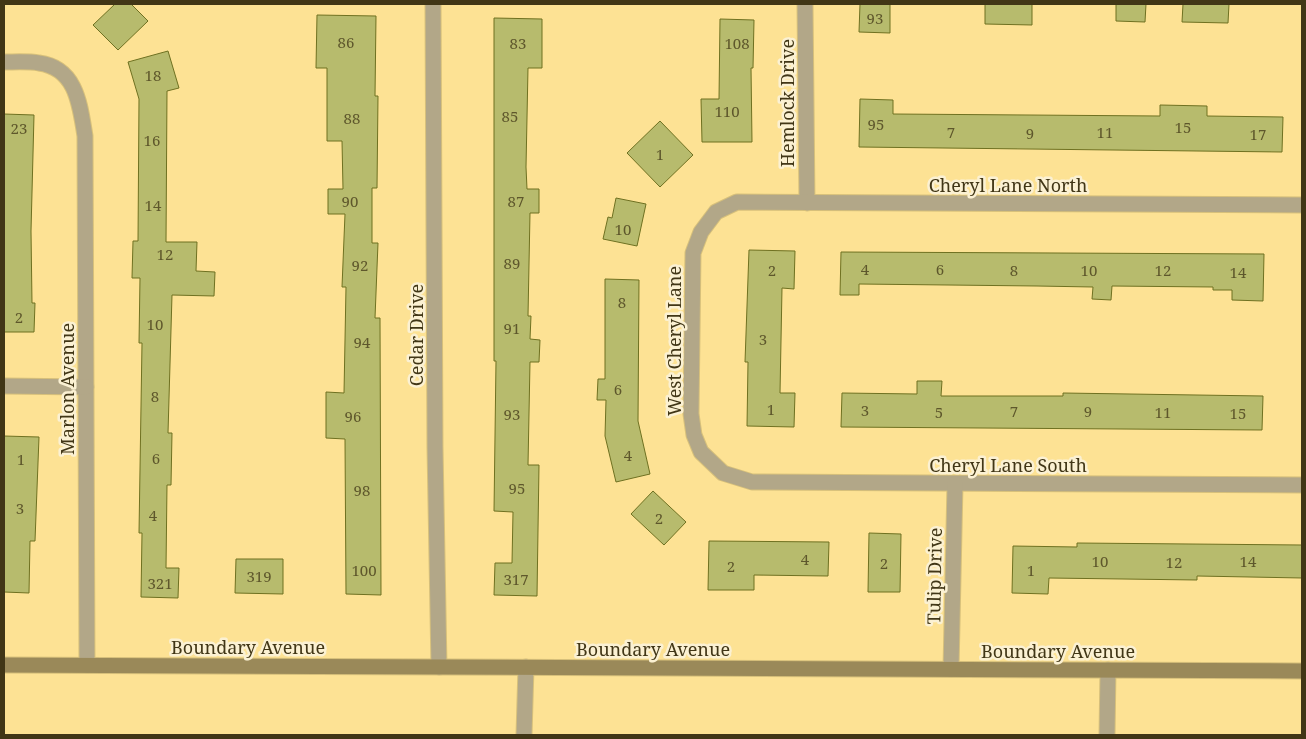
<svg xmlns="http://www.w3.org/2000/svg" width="1306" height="739" font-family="'Noto Serif',serif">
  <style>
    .building { fill: #b7bb6d; stroke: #6f7121 }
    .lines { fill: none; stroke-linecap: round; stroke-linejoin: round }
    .street-casing { stroke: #d7c07b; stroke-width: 17 }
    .secondary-casing { stroke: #d7c07b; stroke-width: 17 }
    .street { stroke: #b2a788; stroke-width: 15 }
    .secondary { stroke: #9a8959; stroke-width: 15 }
    .labels { text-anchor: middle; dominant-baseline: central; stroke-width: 5; stroke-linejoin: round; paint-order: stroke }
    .number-label { font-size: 15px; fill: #5e572c }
    .street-label { font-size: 18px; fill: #413616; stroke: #fbf1d3 }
  </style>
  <rect width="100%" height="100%" fill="#fde294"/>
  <g class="building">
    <path d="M115 4H131L148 21 118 50 93 25Z"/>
    <path d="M860 4H890V33L859 32Z"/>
    <path d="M985 4H1032V25L985 24Z"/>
    <path d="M1116 4H1146L1145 22 1116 21Z"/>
    <path d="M1183 4H1229L1228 23 1182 22Z"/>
    <path d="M317 15 376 16 375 96H378L377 188H372V243H378L375 318H380L381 595 346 594 345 439 326 438V392L344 393 346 287H342L345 214H328V189H343L342 141H327V68H316Z"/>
    <path d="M494 18 542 19V68H528L526 167 527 189H539V213H530L528 316H531L530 339 540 340 539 362H530L528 465H539L537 596 494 595 495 563H512L513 512 494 511 496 361H494Z"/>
    <path d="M720 19 754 20 753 68H751L752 142H702L701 99H719Z"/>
    <path d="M168 51 179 88 167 91 166 242H197L196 271 215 272 214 296 172 295 168 433H172L171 485H167L166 568H179L178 598 141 597 142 533H139L142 343H139L140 278H132L133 241H138L139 99 128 62Z"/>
    <path d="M860 99 893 100V114L1160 116V105L1207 106V116L1283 117 1282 152 859 147Z"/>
    <path d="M4 114 34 115 31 231 32 303H35L34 332H4Z"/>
    <path d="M660 121 693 155 660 187 627 153Z"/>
    <path d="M616 198 646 204 637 246 603 239 608 217 612 218Z"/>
    <path d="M749 250 795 251 794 289 782 288 780 393H795L794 427 747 426 748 362H745Z"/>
    <path d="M841 252 1264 254 1263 301 1232 300V290H1213V287L1112 286 1111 300 1092 299 1093 287 1037 286 859 284V295H840Z"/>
    <path d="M605 279 639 280 638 421 650 474 616 482 605 436 606 400H597L598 379H605Z"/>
    <path d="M917 381H942L941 396H1063V393L1263 396 1262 430 841 427 842 393 917 394Z"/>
    <path d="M4 436 39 437 35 541H30L29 593 4 592Z"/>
    <path d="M653 491 686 522 664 545 631 514Z"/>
    <path d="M869 533 901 534 900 592H868Z"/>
    <path d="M709 541 829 542 828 576 754 575V590H708Z"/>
    <path d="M1077 543 1302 545V578L1197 576V580L1049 578 1048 594 1012 593 1013 546 1077 547Z"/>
    <path d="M236 559H283V594L235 593Z"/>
  </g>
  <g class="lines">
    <defs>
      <g id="street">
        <path d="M433 4 435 447 439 667"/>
        <path d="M805 4 807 203"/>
        <path d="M4 62C15 62 28 61 39 63 77 68 80 106 85 136L87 665"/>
        <path d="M1302 205 737 202 716 212 701 232 693 253 691 414 694 435 701 452 723 473 752 482 1302 485"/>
        <path d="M4 386 86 387"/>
        <path d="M951 669 955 484"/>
        <path d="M524 735 526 667"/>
        <path d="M1107 735 1108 670"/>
      </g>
      <path id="secondary" d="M4 665 1302 671"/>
    </defs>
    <use href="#street" class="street-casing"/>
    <use href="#secondary" class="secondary-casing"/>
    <use href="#street" class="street"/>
    <use href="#secondary" class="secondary"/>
  </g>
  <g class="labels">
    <g class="number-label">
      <text x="875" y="18">93</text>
      <text x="346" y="42">86</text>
      <text x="518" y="43">83</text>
      <text x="737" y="43">108</text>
      <text x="153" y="75">18</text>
      <text x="727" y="111">110</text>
      <text x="510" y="116">85</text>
      <text x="352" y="118">88</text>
      <text x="876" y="124">95</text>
      <text x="1183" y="127">15</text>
      <text x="19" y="128">23</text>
      <text x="951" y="132">7</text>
      <text x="1105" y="132">11</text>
      <text x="1030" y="133">9</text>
      <text x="1258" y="134">17</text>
      <text x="152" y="140">16</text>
      <text x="660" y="154">1</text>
      <text x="350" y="201">90</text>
      <text x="516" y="201">87</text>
      <text x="153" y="205">14</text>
      <text x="623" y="229">10</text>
      <text x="165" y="254">12</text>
      <text x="512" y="263">89</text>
      <text x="360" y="265">92</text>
      <text x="865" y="269">4</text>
      <text x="940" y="269">6</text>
      <text x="772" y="270">2</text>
      <text x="1014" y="270">8</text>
      <text x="1089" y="270">10</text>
      <text x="1163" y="270">12</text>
      <text x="1238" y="272">14</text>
      <text x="622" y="302">8</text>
      <text x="19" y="317">2</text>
      <text x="155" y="324">10</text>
      <text x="512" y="328">91</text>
      <text x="763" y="339">3</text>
      <text x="362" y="342">94</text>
      <text x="618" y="389">6</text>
      <text x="155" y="396">8</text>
      <text x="771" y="409">1</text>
      <text x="865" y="410">3</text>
      <text x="1014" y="411">7</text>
      <text x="1088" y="411">9</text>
      <text x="939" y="412">5</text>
      <text x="1163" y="412">11</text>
      <text x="1238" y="413">15</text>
      <text x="512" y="414">93</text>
      <text x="353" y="416">96</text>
      <text x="628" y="455">4</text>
      <text x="156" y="458">6</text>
      <text x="21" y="459">1</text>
      <text x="517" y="488">95</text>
      <text x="362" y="490">98</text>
      <text x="20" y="508">3</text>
      <text x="153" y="515">4</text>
      <text x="659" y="518">2</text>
      <text x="805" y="559">4</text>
      <text x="1100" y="561">10</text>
      <text x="1248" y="561">14</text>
      <text x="1174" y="562">12</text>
      <text x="884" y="563">2</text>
      <text x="731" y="566">2</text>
      <text x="364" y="570">100</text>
      <text x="1031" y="570">1</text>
      <text x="259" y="576">319</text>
      <text x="516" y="579">317</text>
      <text x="160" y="583">321</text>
    </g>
    <g class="street-label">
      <text transform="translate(787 103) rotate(-90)">Hemlock Drive</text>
      <text x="1008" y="185">Cheryl Lane North</text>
      <text transform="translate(416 335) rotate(-90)">Cedar Drive</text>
      <text transform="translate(674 341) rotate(-90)">West Cheryl Lane</text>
      <text transform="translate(67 389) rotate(-90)">Marlon Avenue</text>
      <text x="1008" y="465">Cheryl Lane South</text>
      <text transform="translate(934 576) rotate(-89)">Tulip Drive</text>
      <text x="248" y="647">Boundary Avenue</text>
      <text x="653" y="649">Boundary Avenue</text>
      <text x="1058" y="651">Boundary Avenue</text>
    </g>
  </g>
  <rect width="1306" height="739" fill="none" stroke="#413616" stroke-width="10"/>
</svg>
